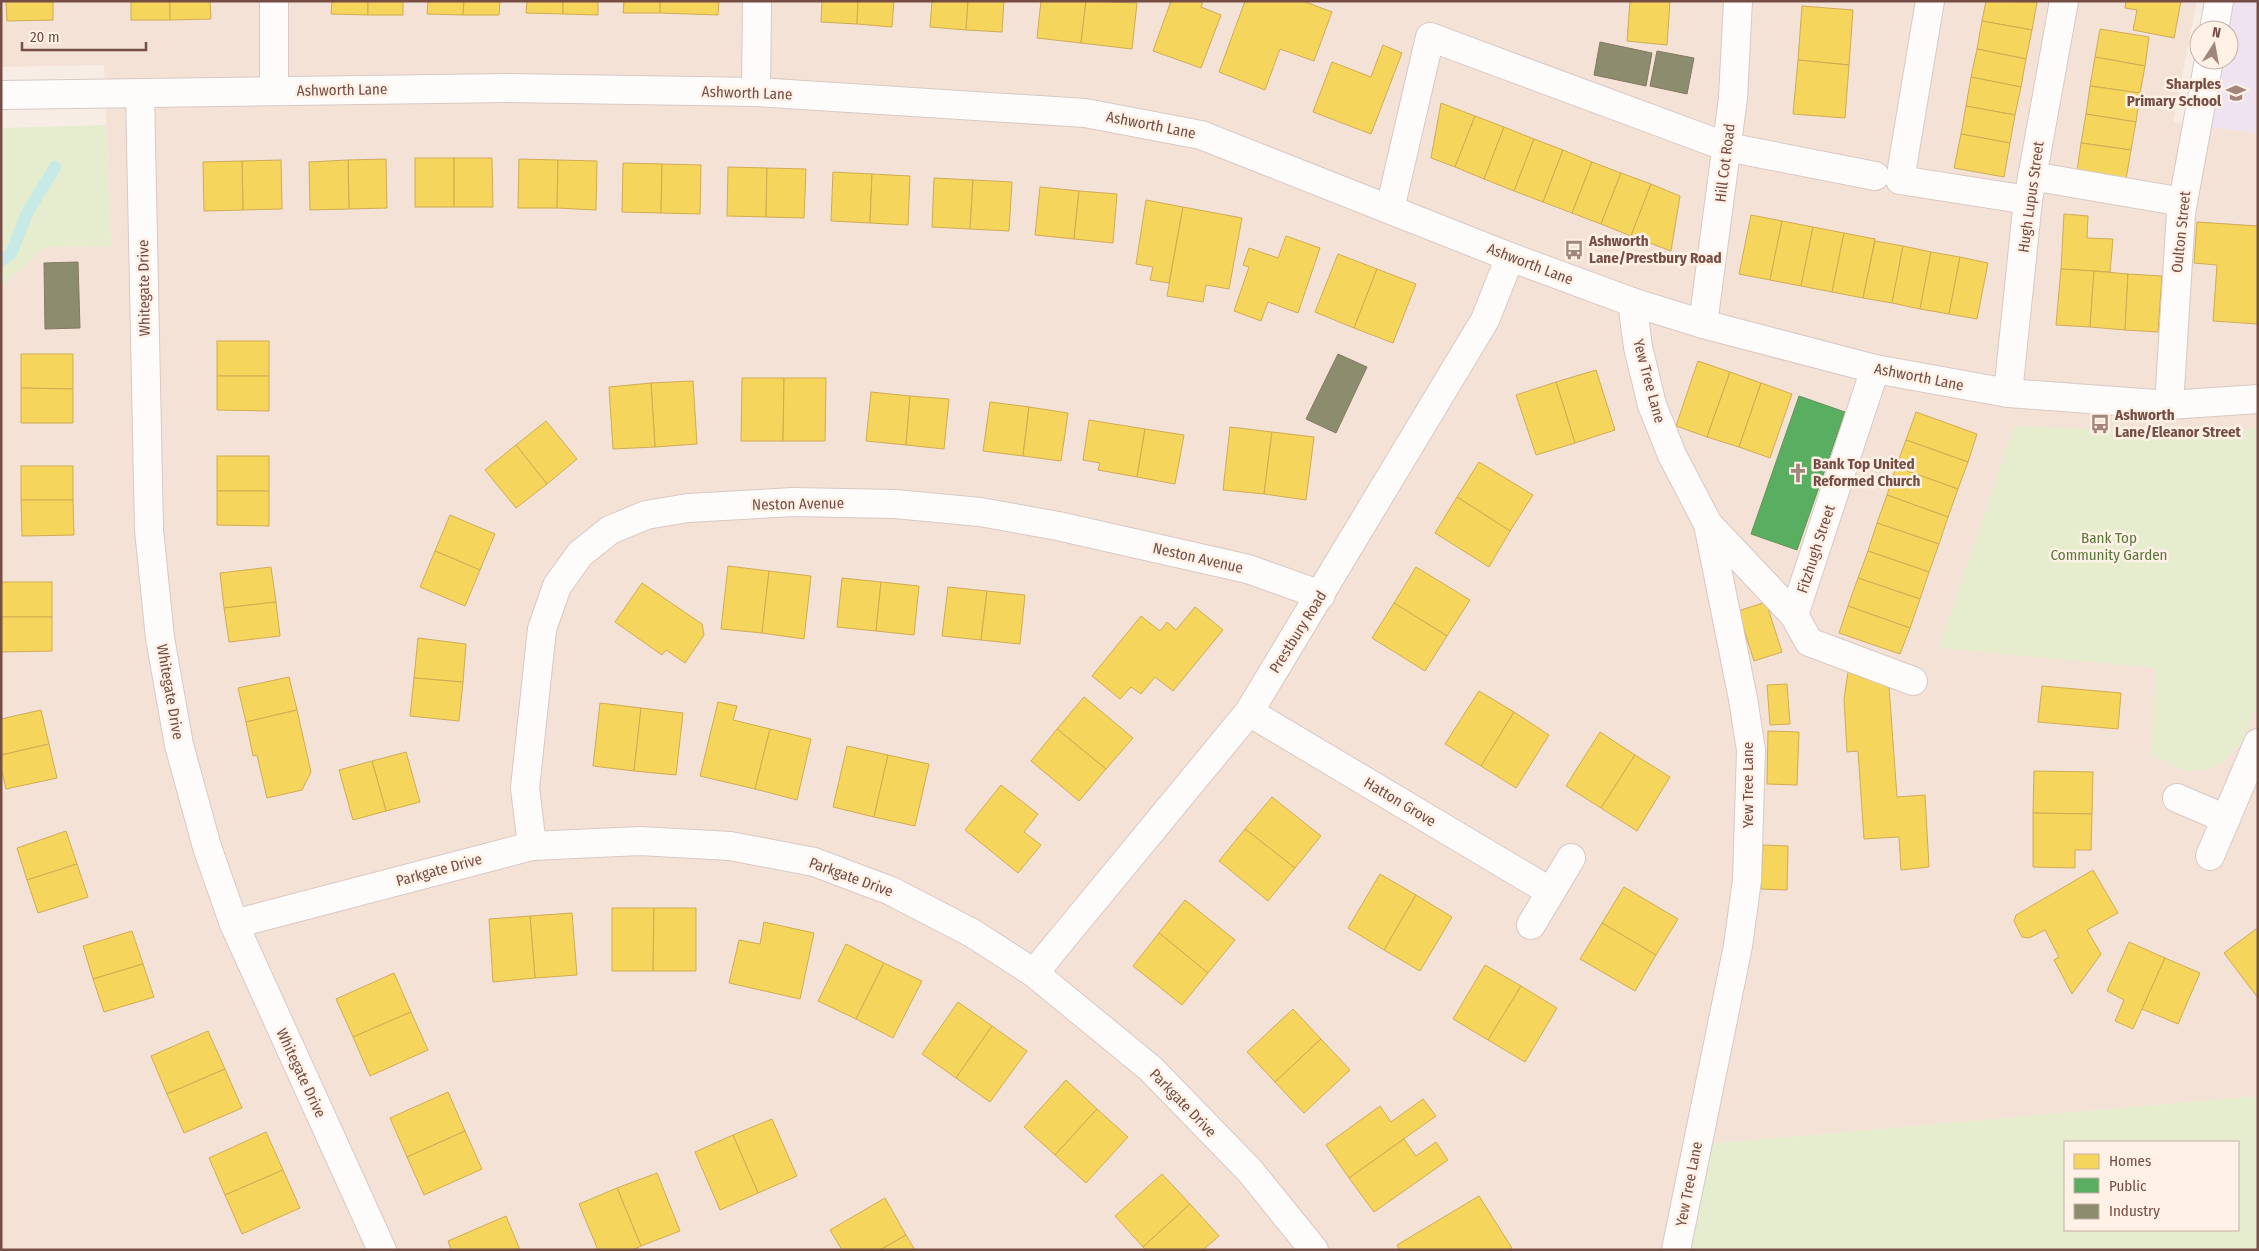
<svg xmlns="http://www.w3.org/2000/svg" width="2259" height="1251" font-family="'Fira Sans Condensed',sans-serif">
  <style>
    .residential { fill: #f5e2d6 }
    .education { fill: #efe3f1 }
    .green { fill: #e6ecce; fill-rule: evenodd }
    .homes { fill: #f6d55c; stroke: #cfac55 }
    .public { fill: #5aae61; stroke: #629159 }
    .industry { fill: #8c8c6e; stroke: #857962 }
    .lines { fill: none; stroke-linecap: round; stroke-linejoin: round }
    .stream { stroke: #c7eae6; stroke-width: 12 }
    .minor-casing { stroke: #d8c9c4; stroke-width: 30 }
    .minor { stroke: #fefcfb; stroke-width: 28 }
    .labels { text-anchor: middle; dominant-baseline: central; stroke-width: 5; stroke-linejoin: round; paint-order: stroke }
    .poi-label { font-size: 15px; font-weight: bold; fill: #754d45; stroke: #fff1e6; text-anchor: start }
    .street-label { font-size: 15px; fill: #754d45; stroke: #fff1e6 }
    .park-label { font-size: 15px; fill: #56763a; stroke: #fff1e6 }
  </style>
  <rect width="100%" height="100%" fill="#f7ede5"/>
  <path class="residential" d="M1 1H2197L2173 122 2258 133V1096L1697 1145 1676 1250H3L1 1249V287L45 247 111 246 104 65 1 67Z"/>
  <path class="education" d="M2232 1H2258V133L2208 127 2221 60H2229V30H2226Z"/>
  <g class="green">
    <path d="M106 125 111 246 45 247 1 287V128Z"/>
    <path d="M2014 426 2202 434 2258 428V702L2240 745 2220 764 2205 770 2187 771 2151 755 2156 668 1939 648Z"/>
    <path d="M2258 1096V1250H1676L1697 1145ZM2065 1142H2238V1230H2065Z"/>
  </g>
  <g class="homes">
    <path d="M6 1H53V20L7 21Z"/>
    <rect x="131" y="1" width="39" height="19"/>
    <path d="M170 1H210L211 19 170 20Z"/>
    <path d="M332 1H368V15L331 14Z"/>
    <rect x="368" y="1" width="35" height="14"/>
    <path d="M428 1H464L463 15 427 14Z"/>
    <path d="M464 1H500L499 15H463Z"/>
    <path d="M527 1H563V14L526 13Z"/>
    <path d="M563 1H598V15L563 14Z"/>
    <path d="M624 1H660V13H623Z"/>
    <path d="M660 1H719L718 15 660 13Z"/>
    <path d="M822 1H858L857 24 821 22Z"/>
    <path d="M858 1H894L892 27 857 24Z"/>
    <path d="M932 1H968L966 30 930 27Z"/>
    <path d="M968 1H1004L1002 32 966 30Z"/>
    <path d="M1041 1H1086L1081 43 1037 38Z"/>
    <path d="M1086 1 1137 3 1132 49 1081 43Z"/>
    <path d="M1171 1H1203L1201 7 1221 15 1201 68 1153 51Z"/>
    <path d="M1245 1H1303L1332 12 1314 61 1280 49 1265 90 1219 72Z"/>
    <path d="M1630 1H1670L1667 45 1627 41Z"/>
    <path d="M1986 1 2037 2 2032 30 1982 21Z"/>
    <path d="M2126 1H2181L2174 38 2133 30 2137 10 2125 8Z"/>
    <path d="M1802 6 1853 10 1849 65 1798 60Z"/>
    <path d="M1982 21 2032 30 2026 59 1977 49Z"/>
    <path d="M2100 29 2149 37 2145 66 2095 57Z"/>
    <path d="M1383 45 1402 53 1371 134 1313 112 1332 62 1371 77Z"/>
    <path d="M1977 49 2026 59 2021 87 1971 77Z"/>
    <path d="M2095 57 2145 66 2140 93 2090 86Z"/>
    <path d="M1798 60 1849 65 1845 118 1793 114Z"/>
    <path d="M1971 77 2021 87 2015 115 1966 106Z"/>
    <path d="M2090 86 2140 93 2136 122 2086 114Z"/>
    <path d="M1441 103 1475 116 1455 167 1431 158Z"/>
    <path d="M1966 106 2015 115 2010 143 1961 134Z"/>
    <path d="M2086 114 2136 122 2131 150 2081 143Z"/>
    <path d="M1475 116 1504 127 1484 179 1455 167Z"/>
    <path d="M1504 127 1534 139 1514 191 1484 179Z"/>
    <path d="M1961 134 2010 143 2004 177 1954 168Z"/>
    <path d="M1534 139 1563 150 1543 202 1514 191Z"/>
    <path d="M2081 143 2131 150 2126 179 2077 171Z"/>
    <path d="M1563 150 1592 162 1572 213 1543 202Z"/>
    <rect x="415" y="158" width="39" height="49"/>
    <path d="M454 158H492L493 207H454Z"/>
    <path d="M386 159 387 208 349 209 348 160Z"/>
    <path d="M519 159 558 160 557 208H518Z"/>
    <path d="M281 160 282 209 243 210 242 161Z"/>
    <path d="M348 160 349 209 310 210 309 162Z"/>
    <path d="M558 160 597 161 596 210 557 208Z"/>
    <path d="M242 161 243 210 204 211 203 162Z"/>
    <path d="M1592 162 1621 173 1601 224 1572 213Z"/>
    <path d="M623 163 662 164 661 213 622 212Z"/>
    <path d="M662 164 701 165 700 214 661 213Z"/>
    <path d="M728 167 767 168 766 217 727 216Z"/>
    <path d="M767 168 806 169 804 218 766 217Z"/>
    <path d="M833 172 872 174 870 223 831 221Z"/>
    <path d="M1621 173 1651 184 1631 236 1601 224Z"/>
    <path d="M872 174 910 176 908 225 870 223Z"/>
    <path d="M934 178 973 180 970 229 932 227Z"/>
    <path d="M973 180 1012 182 1009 231 970 229Z"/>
    <path d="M1651 184 1680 196 1671 251 1631 236Z"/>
    <path d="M1040 187 1079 191 1074 239 1035 235Z"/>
    <path d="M1079 191 1117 194 1113 243 1074 239Z"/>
    <path d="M1146 200 1183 207 1169 283 1150 280 1153 267 1136 264Z"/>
    <path d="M1183 207 1242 218 1229 289 1206 285 1203 302 1167 296Z"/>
    <path d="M2064 214 2088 216 2087 238 2113 239 2110 272 2061 269Z"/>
    <path d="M1751 215 1782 221 1770 280 1739 274Z"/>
    <path d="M1782 221 1813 227 1801 286 1770 280Z"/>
    <path d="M2197 222 2258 226V324L2213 321 2217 265 2194 263Z"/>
    <path d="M1813 227 1844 233 1832 292 1801 286Z"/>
    <path d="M1844 233 1875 239 1863 298 1832 292Z"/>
    <path d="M1286 236 1320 248 1298 313 1268 302 1261 321 1234 311 1249 267 1243 265 1249 248 1278 258Z"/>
    <path d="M1875 241 1903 246 1892 303 1863 298Z"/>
    <path d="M1903 246 1931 252 1920 309 1892 303Z"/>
    <path d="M1931 252 1960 257 1949 314 1920 309Z"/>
    <path d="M1338 254 1377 269 1354 328 1315 312Z"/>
    <path d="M1960 257 1988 263 1977 319 1949 314Z"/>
    <path d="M1377 269 1416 284 1393 343 1354 328Z"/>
    <path d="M2061 269 2094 271 2090 327 2056 325Z"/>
    <path d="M2094 271 2128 274 2125 330 2090 327Z"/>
    <path d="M2128 274 2162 276 2158 332 2125 330Z"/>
    <rect x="217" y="341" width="52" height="35"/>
    <path d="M21 354H73V389L21 388Z"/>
    <path d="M1698 361 1730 372 1707 437 1676 426Z"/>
    <path d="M1596 370 1615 430 1575 443 1556 382Z"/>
    <path d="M1730 372 1761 383 1739 447 1707 437Z"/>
    <path d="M217 376H269V411L217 410Z"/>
    <path d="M742 378H784L783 441H741Z"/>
    <path d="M784 378H826L825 441H783Z"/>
    <path d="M693 381 697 444 655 447 651 383Z"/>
    <path d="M1556 382 1575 443 1536 455 1516 395Z"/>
    <path d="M651 383 655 447 613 449 609 387Z"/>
    <path d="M1761 383 1792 394 1770 458 1739 447Z"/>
    <path d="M21 388 73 389V423H21Z"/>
    <path d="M871 392 910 396 906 445 866 441Z"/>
    <path d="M910 396 949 399 944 449 906 445Z"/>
    <path d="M990 402 1029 407 1023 456 983 451Z"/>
    <path d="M1029 407 1068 413 1061 461 1023 456Z"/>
    <path d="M1916 412 1977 434 1968 462 1906 440Z"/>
    <path d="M1089 420 1145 429 1137 477 1098 470 1100 463 1083 460Z"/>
    <path d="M546 421 577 459 547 484 516 445Z"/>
    <path d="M1230 427 1272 432 1264 494 1223 490Z"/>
    <path d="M1145 429 1184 435 1175 484 1137 477Z"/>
    <path d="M1272 432 1314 437 1306 500 1264 494Z"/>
    <path d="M1906 440 1968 462 1958 489 1896 467Z"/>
    <path d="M516 445 547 484 516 508 485 470Z"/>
    <rect x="217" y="456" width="52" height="35"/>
    <path d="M1479 462 1533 495 1510 531 1457 497Z"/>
    <rect x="21" y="466" width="52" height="34"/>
    <path d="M1896 467 1958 489 1948 517 1887 495Z"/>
    <path d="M217 491H269V526L217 525Z"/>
    <path d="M1887 495 1948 517 1939 544 1877 523Z"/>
    <path d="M1457 497 1510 531 1489 567 1435 533Z"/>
    <path d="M21 500H73L74 535 22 536Z"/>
    <path d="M450 515 495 534 480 570 435 551Z"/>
    <path d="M1877 523 1939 544 1929 572 1868 551Z"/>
    <path d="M435 551 480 570 465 606 420 587Z"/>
    <path d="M1868 551 1929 572 1920 599 1858 578Z"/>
    <path d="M728 566 769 571 762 633 721 629Z"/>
    <path d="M271 567 276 602 224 608 220 573Z"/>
    <path d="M1416 567 1470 600 1447 636 1394 603Z"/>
    <path d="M769 571 811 576 804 639 762 633Z"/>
    <path d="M842 578 881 582 876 631 837 627Z"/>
    <path d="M1858 578 1920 599 1910 628 1848 606Z"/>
    <rect x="1" y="582" width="51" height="35"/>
    <path d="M881 582 919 586 914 635 876 631Z"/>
    <path d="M642 583 702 624 704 635 685 663 666 650 662 655 615 622Z"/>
    <path d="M948 587 987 591 981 640 942 636Z"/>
    <path d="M987 591 1025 595 1020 644 981 640Z"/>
    <path d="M276 602 280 636 229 642 224 608Z"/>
    <path d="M1766 602 1782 652 1754 661 1738 611Z"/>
    <path d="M1394 603 1447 636 1425 671 1372 638Z"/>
    <path d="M1848 606 1910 628 1900 654 1839 633Z"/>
    <path d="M1195 607 1223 630 1173 691 1155 677 1141 694 1131 687 1120 699 1092 676 1141 616 1160 631 1167 622 1176 630Z"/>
    <path d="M1 617H52V651L1 652Z"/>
    <path d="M418 638 466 644 463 682 414 678Z"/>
    <path d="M1848 672 1889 687 1897 797 1925 795 1929 867 1901 870 1899 837 1864 839 1858 751 1847 752 1844 699Z"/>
    <path d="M289 677 297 710 246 722 238 688Z"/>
    <path d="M414 678 463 682 459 721 410 716Z"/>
    <path d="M1787 684 1790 724 1770 725 1767 685Z"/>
    <path d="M2042 686 2121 693 2118 729 2038 722Z"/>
    <path d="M1479 691 1514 712 1481 766 1445 744Z"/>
    <path d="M1084 697 1133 738 1106 769 1057 729Z"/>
    <path d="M718 702 737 706 733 720 770 729 755 789 700 776Z"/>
    <path d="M600 703 641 708 634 771 593 766Z"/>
    <path d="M641 708 683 713 676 775 634 771Z"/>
    <path d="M41 710 49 744 1 755V719Z"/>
    <path d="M297 710 311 772 302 790 267 798 257 755 253 756 246 722Z"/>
    <path d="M1514 712 1549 735 1516 788 1481 766Z"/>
    <path d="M770 729 811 739 797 800 755 789Z"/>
    <path d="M1057 729 1106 769 1079 801 1031 761Z"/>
    <path d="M1768 731 1799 732 1797 785 1767 784Z"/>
    <path d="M1600 732 1635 755 1601 808 1566 786Z"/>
    <path d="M49 744 57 778 6 789 1 768V755Z"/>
    <path d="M847 746 888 755 874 817 833 807Z"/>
    <path d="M406 752 420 802 386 811 372 761Z"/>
    <path d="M888 755 929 764 915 826 874 817Z"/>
    <path d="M1635 755 1670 777 1637 831 1601 808Z"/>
    <path d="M372 761 386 811 353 820 339 770Z"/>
    <path d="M2034 771 2093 772 2092 814 2033 813Z"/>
    <path d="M1001 785 1038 814 1024 832 1041 845 1018 873 965 830Z"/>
    <path d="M1272 797 1321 836 1295 868 1245 829Z"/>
    <path d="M2033 813 2092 814 2091 850H2075V868L2033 867Z"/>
    <path d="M1245 829 1295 868 1268 901 1219 861Z"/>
    <path d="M66 831 77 864 27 880 17 848Z"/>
    <path d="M1763 845 1788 846 1787 890 1761 889Z"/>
    <path d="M77 864 88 897 38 913 27 880Z"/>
    <path d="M2093 870 2118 913 2087 930 2101 954 2072 994 2054 960 2059 957 2045 930 2029 938 2022 937 2014 921 2016 915Z"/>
    <path d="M1380 874 1416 895 1384 950 1348 928Z"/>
    <path d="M1624 887 1678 919 1656 955 1602 923Z"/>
    <path d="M1416 895 1452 917 1420 971 1384 950Z"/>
    <path d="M1185 900 1235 940 1208 973 1159 933Z"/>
    <path d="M612 908H654L653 971H612Z"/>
    <path d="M654 908H696V971H653Z"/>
    <path d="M572 913 577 975 535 978 530 916Z"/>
    <path d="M530 916 535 978 493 982 489 919Z"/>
    <path d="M764 922 814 933 800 999 729 983 739 940 760 944Z"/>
    <path d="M1602 923 1656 955 1635 991 1580 959Z"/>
    <path d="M2256 929 2258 931V998L2224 953Z"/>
    <path d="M132 931 143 964 93 979 83 946Z"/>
    <path d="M1159 933 1208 973 1182 1005 1133 966Z"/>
    <path d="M2129 942 2165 958 2133 1029 2115 1021 2124 1000 2107 991Z"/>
    <path d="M846 944 884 963 856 1019 818 1001Z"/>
    <path d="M2165 958 2200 973 2178 1024 2142 1009Z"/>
    <path d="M884 963 922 981 893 1038 856 1019Z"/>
    <path d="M143 964 154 997 104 1012 93 979Z"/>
    <path d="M1485 965 1521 986 1488 1040 1453 1019Z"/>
    <path d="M394 973 411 1012 353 1037 336 999Z"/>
    <path d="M1521 986 1557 1008 1525 1062 1488 1040Z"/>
    <path d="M958 1002 992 1026 956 1078 922 1054Z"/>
    <path d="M1293 1009 1321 1039 1275 1082 1247 1052Z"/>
    <path d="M411 1012 428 1050 370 1076 353 1037Z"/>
    <path d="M992 1026 1027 1051 990 1102 956 1078Z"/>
    <path d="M208 1031 225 1069 167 1094 151 1056Z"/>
    <path d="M1321 1039 1350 1070 1304 1113 1275 1082Z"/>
    <path d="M225 1069 242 1108 184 1133 167 1094Z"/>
    <path d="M1066 1080 1097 1109 1055 1155 1024 1127Z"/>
    <path d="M448 1092 465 1131 407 1157 390 1118Z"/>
    <path d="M1423 1099 1436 1116 1349 1178 1326 1145 1380 1106 1391 1122Z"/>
    <path d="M1097 1109 1128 1137 1086 1183 1055 1155Z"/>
    <path d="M772 1119 797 1176 758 1193 733 1135Z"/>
    <path d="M465 1131 482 1169 424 1195 407 1157Z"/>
    <path d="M266 1132 283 1170 225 1195 209 1158Z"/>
    <path d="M733 1135 758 1193 720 1210 695 1152Z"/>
    <path d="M1404 1139 1416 1156 1436 1142 1448 1160 1374 1212 1349 1178Z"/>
    <path d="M283 1170 300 1208 242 1234 225 1195Z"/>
    <path d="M657 1173 680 1231 641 1246 617 1188Z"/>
    <path d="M1162 1174 1190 1204 1143 1247 1115 1216Z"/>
    <path d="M617 1188 641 1246 632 1250H598L579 1204Z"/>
    <path d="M1479 1196 1512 1248 1509 1250H1400L1397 1245Z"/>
    <path d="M885 1198 906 1235 880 1250H842L830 1230Z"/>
    <path d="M1190 1204 1219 1236 1203 1250H1146L1143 1247Z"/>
    <path d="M506 1216 520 1250H451L448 1241Z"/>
    <path d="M906 1235 915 1250H880Z"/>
  </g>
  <path class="public" d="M1799 396 1845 412 1797 550 1751 534Z"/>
  <g class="industry">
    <path d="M1600 42 1652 53 1646 86 1594 75Z"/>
    <path d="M1657 51 1694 58 1687 94 1650 86Z"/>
    <path d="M78 262 80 328 45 329 44 263Z"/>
    <path d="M1338 354 1367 367 1336 433 1306 419Z"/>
  </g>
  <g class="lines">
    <path class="stream" d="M1 260 11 254 27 213 55 167"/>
    <defs>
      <g id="minor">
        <path d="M274 1V91"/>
        <path d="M1930 1 1900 180 2028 200"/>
        <path d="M2214 30 2219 1"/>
        <path d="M756 92 757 1"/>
        <path d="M140 94 149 530 160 638 179 745 207 847 234 924 382 1250"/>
        <path d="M1 95 508 88 756 92 1085 113 1201 135 1510 257 1632 302 1703 324 1875 369 2008 393 2169 405 2258 399"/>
        <path d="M2032 176 2183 202"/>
        <path d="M1390 209 1430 37 1727 147 1875 176"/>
        <path d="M1632 302 1638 347 1652 405 1672 455 1708 524 1743 699 1751 750 1747 880 1738 946 1676 1250"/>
        <path d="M1703 324 1733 98 1738 1"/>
        <path d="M2008 393 2028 200 2064 1"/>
        <path d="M2169 405 2181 213 2209 60"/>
        <path d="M1708 524 1794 615 1809 642 1913 681"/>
        <path d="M1794 615 1875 369"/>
        <path d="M1249 712 1551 892"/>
        <path d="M2177 798 2226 819"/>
        <path d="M532 846 525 788 542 629 557 586 580 554 610 530 646 515 688 508 793 502 895 504 980 512 1058 526 1248 569 1321 595"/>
        <path d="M2210 856 2258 743"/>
        <path d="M234 924 532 846 640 841 730 846 814 862 891 891 972 933 1034 973 1151 1069 1250 1171 1314 1250"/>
        <path d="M1531 925 1571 858"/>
        <path d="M1034 973 1249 712 1485 320 1510 257"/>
      </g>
    </defs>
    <use href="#minor" class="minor-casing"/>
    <use href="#minor" class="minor"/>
  </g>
  <defs>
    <symbol id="school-bare" viewBox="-9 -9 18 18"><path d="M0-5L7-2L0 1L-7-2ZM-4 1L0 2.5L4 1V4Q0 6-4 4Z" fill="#a2857d" stroke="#fff1e6" stroke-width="2.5" paint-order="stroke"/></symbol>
    <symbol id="bus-bare" viewBox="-9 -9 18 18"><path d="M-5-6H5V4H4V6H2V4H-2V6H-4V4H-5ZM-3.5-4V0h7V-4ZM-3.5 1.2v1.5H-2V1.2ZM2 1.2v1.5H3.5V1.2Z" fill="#a2857d" stroke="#fff1e6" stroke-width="2.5" paint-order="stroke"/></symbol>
    <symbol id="church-bare" viewBox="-9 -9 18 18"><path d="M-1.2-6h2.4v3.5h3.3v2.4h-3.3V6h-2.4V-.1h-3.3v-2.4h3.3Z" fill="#a2857d" stroke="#fff1e6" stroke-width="2.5" paint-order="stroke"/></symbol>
  </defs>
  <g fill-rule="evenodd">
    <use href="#school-bare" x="2222" y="79" width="28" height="28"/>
    <use href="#bus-bare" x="1560" y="236" width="28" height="28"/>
    <use href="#bus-bare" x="2086" y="410" width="28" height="28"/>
    <use href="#church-bare" x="1784" y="459" width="28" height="28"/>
  </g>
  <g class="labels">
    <g class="poi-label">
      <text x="2221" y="84" text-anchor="end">Sharples<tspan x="2221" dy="17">Primary School</tspan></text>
      <text x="1589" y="241">Ashworth<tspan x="1589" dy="17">Lane/Prestbury Road</tspan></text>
      <text x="2115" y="415">Ashworth<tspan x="2115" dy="17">Lane/Eleanor Street</tspan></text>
      <text x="1813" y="464">Bank Top United<tspan x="1813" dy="17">Reformed Church</tspan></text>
    </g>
    <g class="street-label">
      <text transform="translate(342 90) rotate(-1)">Ashworth Lane</text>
      <text transform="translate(747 93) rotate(2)">Ashworth Lane</text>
      <text transform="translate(1151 125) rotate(11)">Ashworth Lane</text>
      <text transform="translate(1725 163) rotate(-83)">Hill Cot Road</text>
      <text transform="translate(2031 197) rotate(-82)">Hugh Lupus Street</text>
      <text transform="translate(2181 232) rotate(-84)">Oulton Street</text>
      <text transform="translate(1530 264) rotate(21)">Ashworth Lane</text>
      <text transform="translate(144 288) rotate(-91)">Whitegate Drive</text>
      <text transform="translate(1919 377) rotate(11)">Ashworth Lane</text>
      <text transform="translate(1649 381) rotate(75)">Yew Tree Lane</text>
      <text transform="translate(798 504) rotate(-1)">Neston Avenue</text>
      <text transform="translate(1816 549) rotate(-72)">Fitzhugh Street</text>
      <text transform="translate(1198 558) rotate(13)">Neston Avenue</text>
      <text transform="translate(1298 632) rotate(-58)">Prestbury Road</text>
      <text transform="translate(170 692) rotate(80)">Whitegate Drive</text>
      <text transform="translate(1748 785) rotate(-90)">Yew Tree Lane</text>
      <text transform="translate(1400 802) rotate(31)">Hatton Grove</text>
      <text transform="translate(439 870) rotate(-15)">Parkgate Drive</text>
      <text transform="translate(851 877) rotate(20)">Parkgate Drive</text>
      <text transform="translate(301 1073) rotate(65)">Whitegate Drive</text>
      <text transform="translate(1183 1103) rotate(46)">Parkgate Drive</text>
      <text transform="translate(1689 1184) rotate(-79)">Yew Tree Lane</text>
    </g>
    <g class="park-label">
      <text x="2109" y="538">Bank Top<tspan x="2109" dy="17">Community Garden</tspan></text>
    </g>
  </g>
  <rect width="2259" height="1251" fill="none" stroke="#754d45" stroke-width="5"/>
  <rect x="2064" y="1141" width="175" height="90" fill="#fff1e6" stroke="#c8afa6"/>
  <rect x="2074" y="1154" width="25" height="15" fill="#f6d55c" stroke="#c8afa6"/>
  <text x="2109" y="1166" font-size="15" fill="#754d45">Homes</text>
  <rect x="2074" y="1178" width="25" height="15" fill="#5aae61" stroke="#c8afa6"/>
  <text x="2109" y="1191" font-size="15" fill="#754d45">Public</text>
  <rect x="2074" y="1204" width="25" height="15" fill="#8c8c6e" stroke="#c8afa6"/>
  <text x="2109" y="1216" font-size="15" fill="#754d45">Industry</text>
  <g transform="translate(2214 45) rotate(11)"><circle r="24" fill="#fff1e6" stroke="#c8afa6"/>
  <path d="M0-4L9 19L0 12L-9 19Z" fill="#a2857d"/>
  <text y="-8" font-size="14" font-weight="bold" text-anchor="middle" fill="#754d45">N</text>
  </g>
  <path d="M22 42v8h124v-8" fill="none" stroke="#754d45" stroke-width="2.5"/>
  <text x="30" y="42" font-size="15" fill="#754d45" stroke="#fff1e6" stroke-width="4" paint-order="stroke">20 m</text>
</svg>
